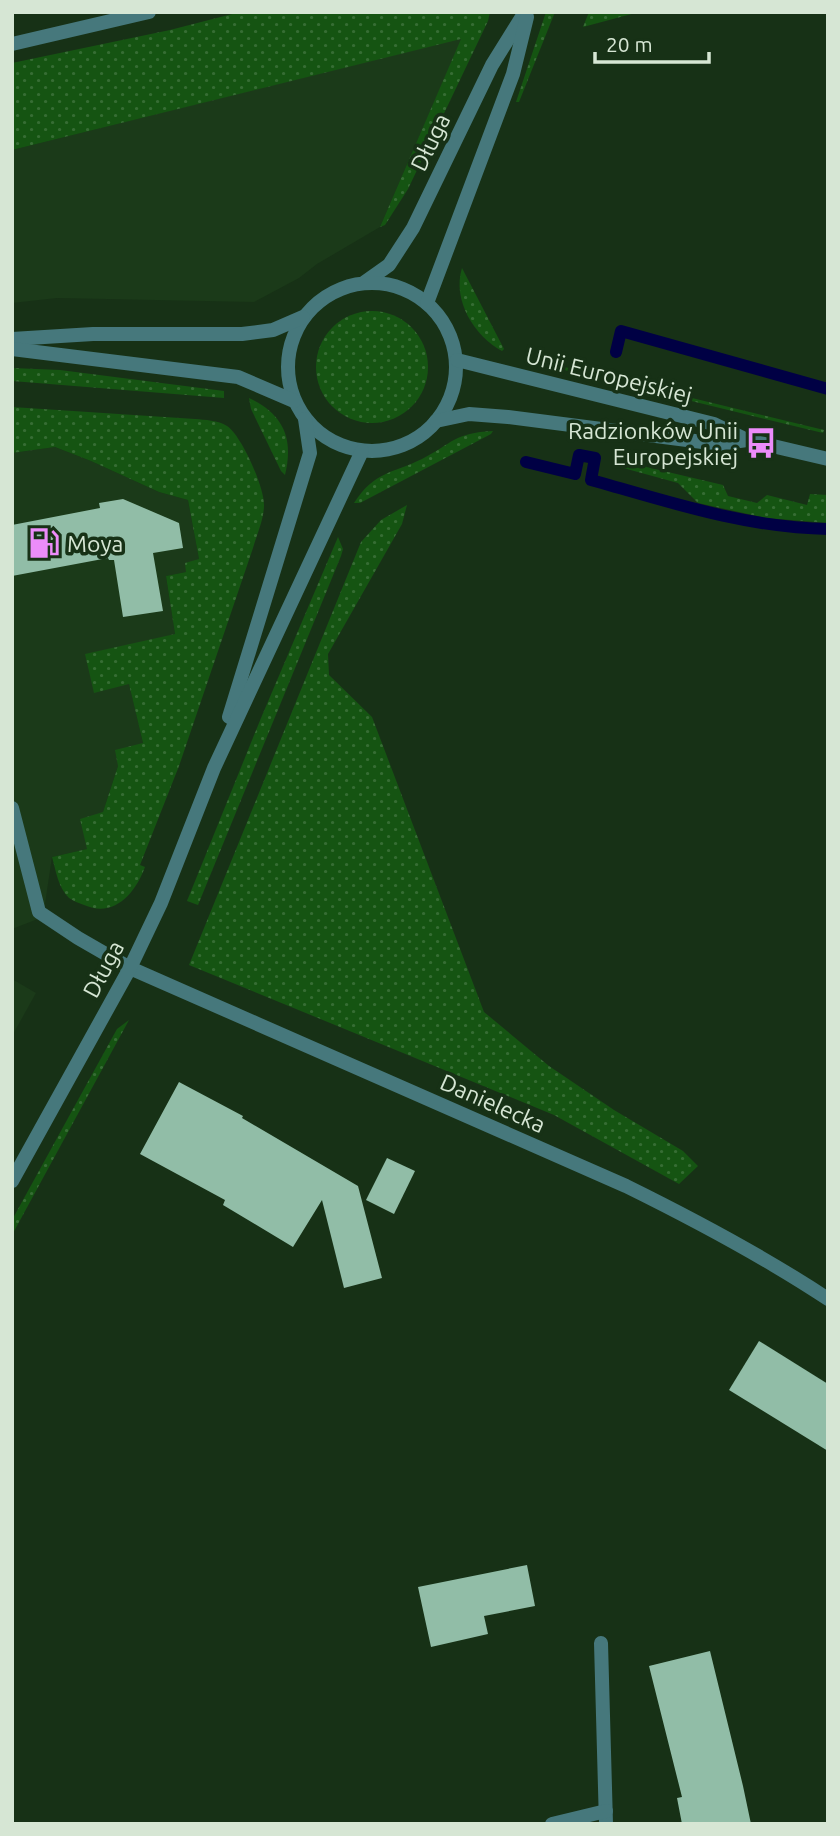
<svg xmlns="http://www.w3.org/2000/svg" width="840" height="1836" font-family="Ubuntu,sans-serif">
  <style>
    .built { fill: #1b3a19 }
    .grass { fill: url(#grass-dots) }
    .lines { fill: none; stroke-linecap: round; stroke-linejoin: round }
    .stream { stroke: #004; stroke-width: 12 }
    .building { fill: #91bda7 }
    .service { stroke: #46787c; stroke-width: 14 }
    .minor { stroke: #46787c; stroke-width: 14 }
    .tertiary { stroke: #46787c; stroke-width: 14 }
    .labels { text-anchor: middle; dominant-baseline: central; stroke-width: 7; stroke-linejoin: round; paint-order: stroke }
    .street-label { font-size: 23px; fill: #d6e6d4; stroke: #173116 }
    .poi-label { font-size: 23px; fill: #d6e6d4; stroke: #173116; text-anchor: end }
  </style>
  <defs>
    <pattern id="grass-dots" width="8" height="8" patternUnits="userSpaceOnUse" patternTransform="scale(1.75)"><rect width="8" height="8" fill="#155412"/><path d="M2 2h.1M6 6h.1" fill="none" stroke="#366d34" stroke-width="1.8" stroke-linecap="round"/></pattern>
  </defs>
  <rect width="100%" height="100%" fill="#173116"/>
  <g class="built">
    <path d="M462 38 380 227 317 264 299 278 254 302 57 298 12 303V150Z"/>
    <path d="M55 447 91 461 159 492 188 500 199 559 186 572 166 576 175 634 129 683 143 743 118 766 103 812 87 849 52 857 43 917 12 929V453Z"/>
    <path d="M12 979 36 993 12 1036Z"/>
  </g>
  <g class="grass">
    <path d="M240 12H490L488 21 408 189 385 225 380 227 461 39 12 150V63L170 30Z"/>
    <path d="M546 12H555L519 102H516Z"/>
    <path d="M589 12H639L583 27Z"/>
    <path d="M462 268 504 349 502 351C474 336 452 300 462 268Z"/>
    <circle cx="372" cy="367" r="56"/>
    <path d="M548 363 824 430 823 433 548 366Z"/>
    <path d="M12 368 60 370 224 391V398L12 381Z"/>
    <path d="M249 398C283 414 294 438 285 475L281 471 251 409Z"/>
    <path d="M12 407 195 419C205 420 218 420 227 426 242 436 264 487 264 505 264 519 257 534 253 548L179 766 140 865 145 867C135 894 114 918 84 905 79 903 73 901 69 898 58 887 56 871 52 857L87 849 80 819 103 812 118 766 115 750 143 743 129 684 94 693 85 654 175 634 166 576 186 572 185 563 199 559 188 500 159 492 91 461 55 447 12 453Z"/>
    <path d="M493 431 491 434 360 503H354C375 471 391 474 422 459 453 443 454 433 493 431Z"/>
    <path d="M617 460 723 485 728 496 757 503 767 495 807 505 810 494 828 495V523L766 518 698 503 678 483 616 466Z"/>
    <path d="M407 505 402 524 328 654 329 675 372 717 484 1012 549 1066 614 1110 683 1151 698 1166 679 1184 554 1115 189 965 361 542 381 520Z"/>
    <path d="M338 537 343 549 341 556 198 905 187 901 261 718Z"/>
    <path d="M129 1020 12 1235V1220L117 1029Z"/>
  </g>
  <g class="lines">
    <g class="stream">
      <path d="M616 352 621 331 828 389"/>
      <path d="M526 462 575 474 579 455 595 458 591 480 602 483C675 504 751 528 828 529"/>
    </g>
  </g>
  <g class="building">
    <path d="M123 499 179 523 183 548 153 553 163 611 123 617 114 560H109L108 558 12 576V525L100 508 99 503Z"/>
    <path d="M179 1082 243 1116 242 1118 358 1186 382 1278 344 1288 322 1200 293 1247 223 1205 225 1200 140 1154Z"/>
    <path d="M387 1158 415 1171 394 1214 366 1200Z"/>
    <path d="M759 1341 828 1384V1451L729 1390Z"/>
    <path d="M527 1565 535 1606 484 1616 488 1634 431 1647 418 1587Z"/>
    <path d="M710 1651 743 1786 751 1824H682L677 1798 682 1797 649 1666Z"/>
  </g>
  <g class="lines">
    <g class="service">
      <path d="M12 808 39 912 78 938 130 968"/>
      <path d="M601 1643 606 1824"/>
      <path d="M552 1824 606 1811"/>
    </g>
    <g class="minor">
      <path d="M12 44 149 12"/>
      <path d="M130 968 626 1186C695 1220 763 1256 828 1299"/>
    </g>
    <g class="tertiary">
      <path d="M365 282 389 265 413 228 492 65 525 12"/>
      <circle cx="372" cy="367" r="84"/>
      <path d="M427 303 513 74 527 17"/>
      <path d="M12 339 93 334H242L273 330 303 317"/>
      <path d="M12 349 238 377 294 401"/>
      <path d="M457 360 714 424 747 440 828 459"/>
      <path d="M436 421 469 414 508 417 718 444 747 440"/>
      <path d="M229 717 310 453 305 419"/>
      <path d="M12 1181 130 968 161 903 214 768 362 451"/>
    </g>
  </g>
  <defs>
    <symbol id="bus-bare" viewBox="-9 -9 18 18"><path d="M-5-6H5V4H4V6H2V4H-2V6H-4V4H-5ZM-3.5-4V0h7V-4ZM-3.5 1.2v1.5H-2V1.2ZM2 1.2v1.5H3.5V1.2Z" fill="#ec8cfa" stroke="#173116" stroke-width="2.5" paint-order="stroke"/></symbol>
    <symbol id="fuel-bare" viewBox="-9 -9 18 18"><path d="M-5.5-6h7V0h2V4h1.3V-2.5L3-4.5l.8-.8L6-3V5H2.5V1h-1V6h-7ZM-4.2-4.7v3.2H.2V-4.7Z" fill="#ec8cfa" stroke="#173116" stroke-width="2.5" paint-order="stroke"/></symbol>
  </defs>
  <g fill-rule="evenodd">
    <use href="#bus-bare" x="739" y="421" width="44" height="44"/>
    <use href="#fuel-bare" x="22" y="521" width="44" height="44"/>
  </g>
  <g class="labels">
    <g class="street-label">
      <text transform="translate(430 142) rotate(-64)">Długa</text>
      <text transform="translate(609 375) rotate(14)">Unii Europejskiej</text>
      <text transform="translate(103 969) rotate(-62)">Długa</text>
      <text transform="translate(493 1103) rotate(24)">Danielecka</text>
    </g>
    <g class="poi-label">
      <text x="738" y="430">Radzionków Unii<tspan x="738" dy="26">Europejskiej</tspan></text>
      <text x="67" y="543" text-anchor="start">Moya</text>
    </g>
  </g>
  <rect width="840" height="1836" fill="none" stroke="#d6e6d4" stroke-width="28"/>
  <path d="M595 52v10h114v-10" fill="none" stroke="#d6e6d4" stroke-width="3.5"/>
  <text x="606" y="52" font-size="21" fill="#d6e6d4" stroke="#173116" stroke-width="5" paint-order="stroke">20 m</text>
</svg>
